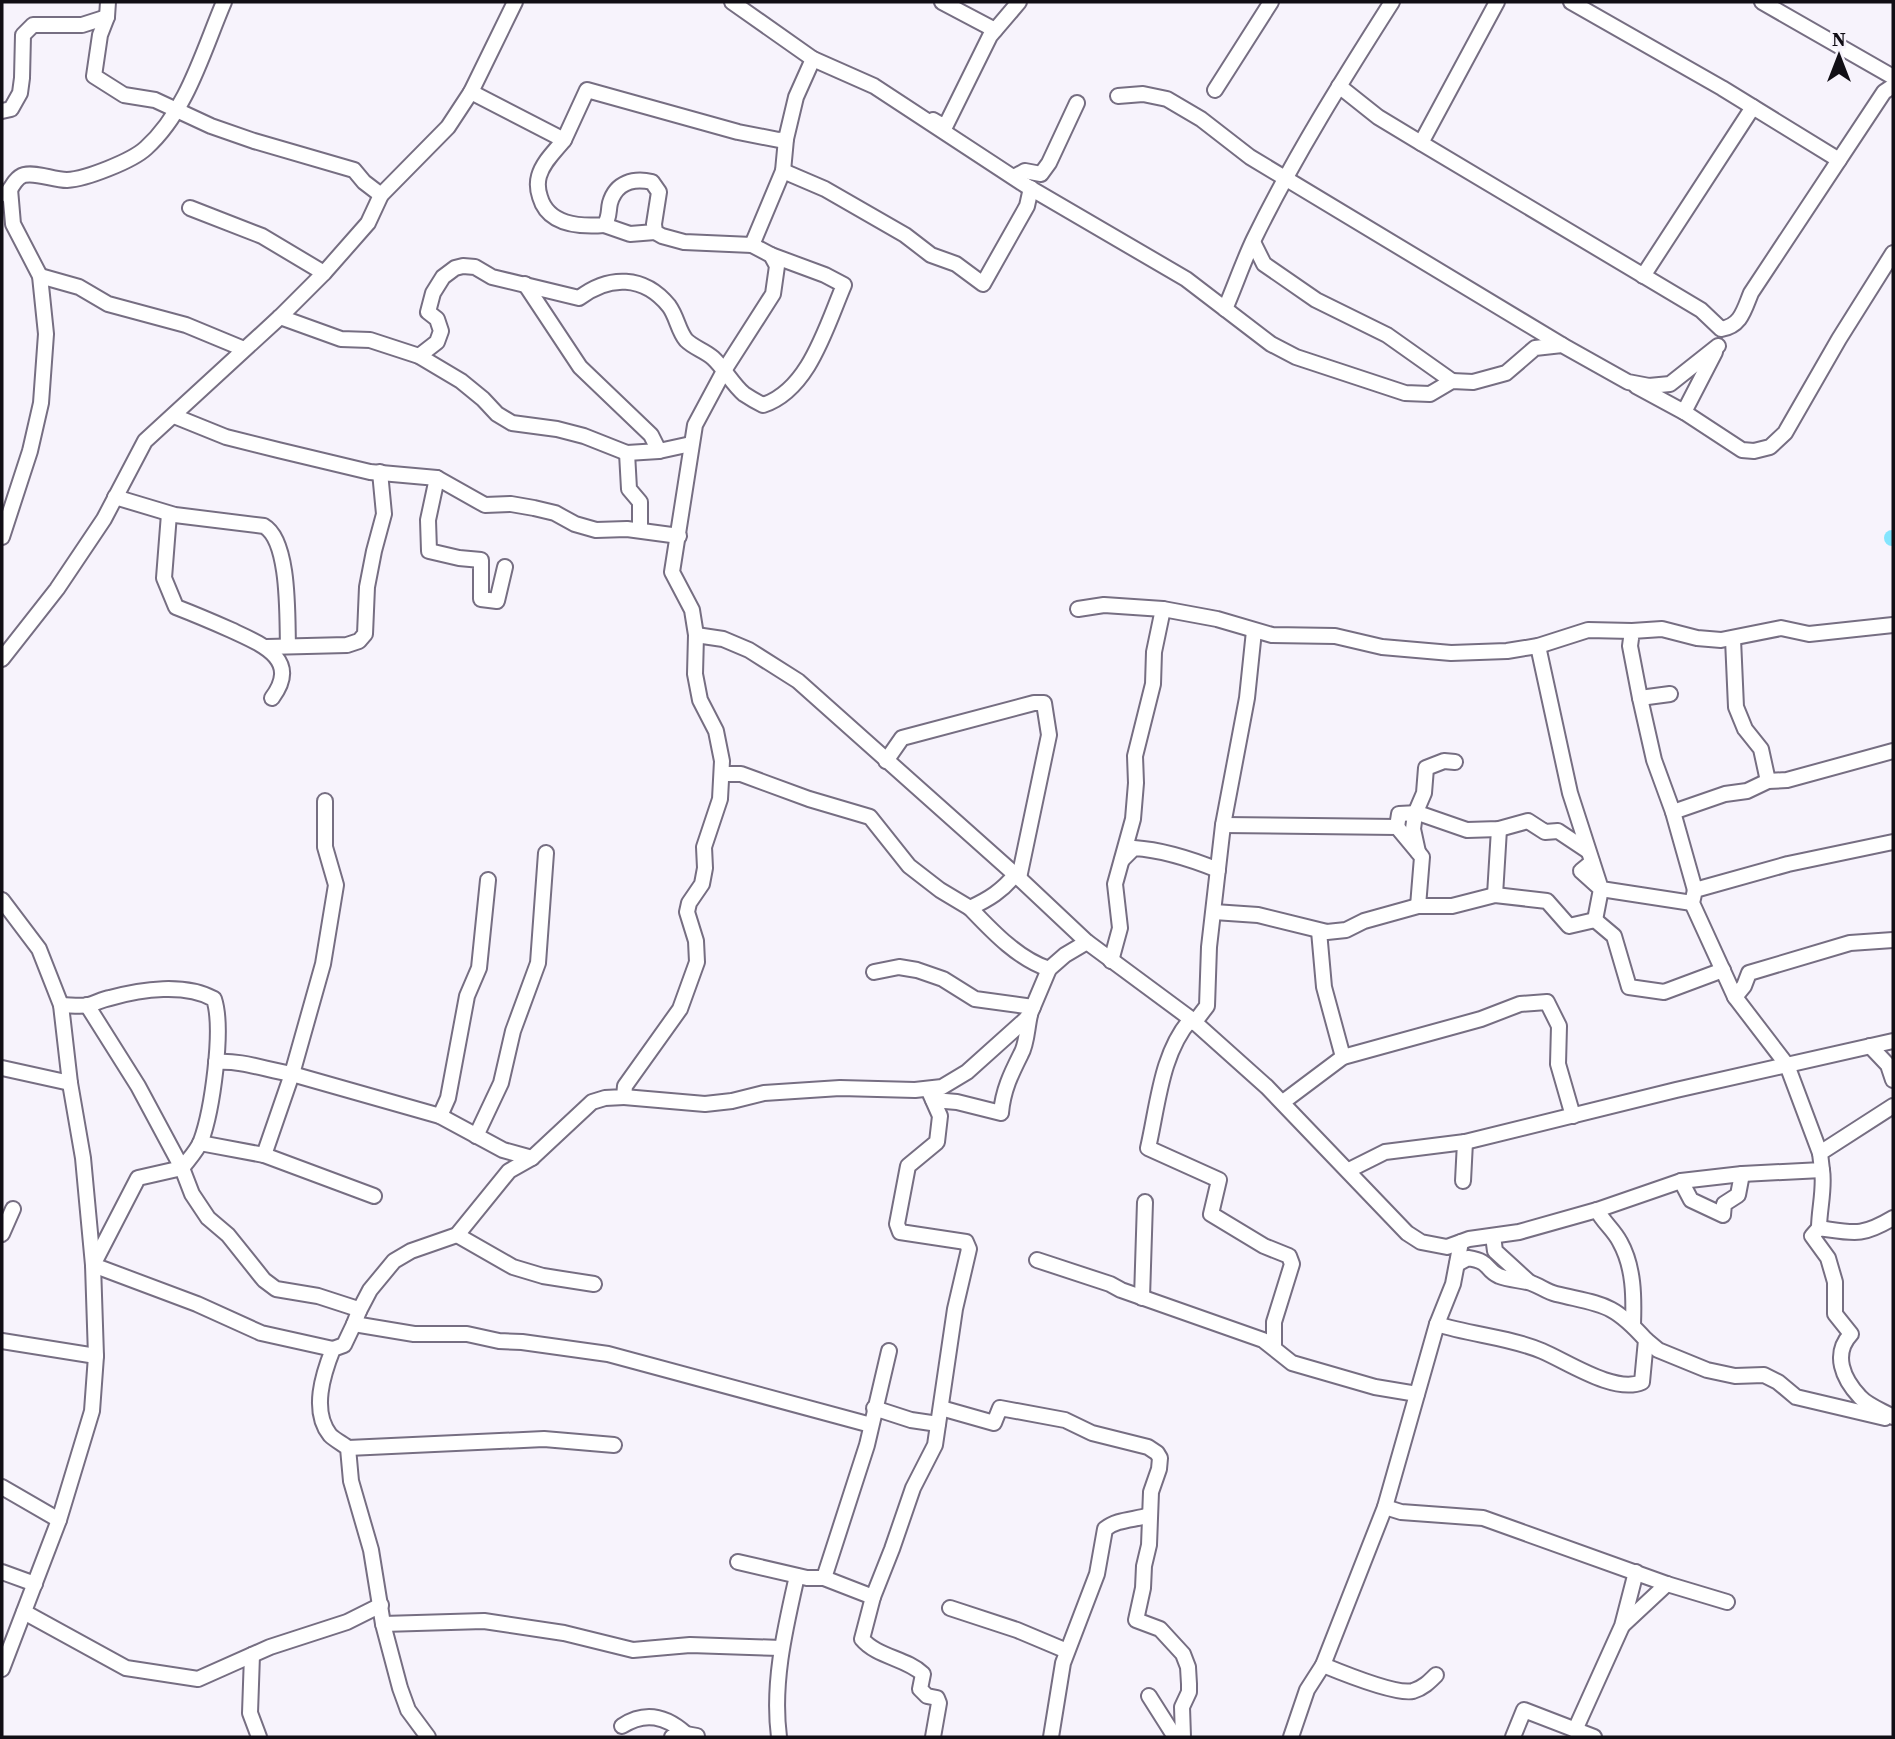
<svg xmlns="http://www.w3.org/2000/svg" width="1895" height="1739" font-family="'Source Serif 4',serif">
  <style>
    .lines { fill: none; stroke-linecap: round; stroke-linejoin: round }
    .river { stroke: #84e5fe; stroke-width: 16 }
    .minor-casing { stroke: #766e82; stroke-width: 18 }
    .minor { stroke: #fff; stroke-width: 14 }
  </style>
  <rect width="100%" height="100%" fill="#f7f3fc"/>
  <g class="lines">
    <path class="river" d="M1892 538H1893"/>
    <defs>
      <g id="minor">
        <path d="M108 2 107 17 100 35 94 76 124 95 155 100 211 126 254 141 354 170 364 182 381 195"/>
        <path d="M732 2 813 59 874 86 1025 185 1186 279 1271 344 1296 357 1405 393 1430 394 1452 381 1473 382 1506 373 1535 348 1562 345 1628 382 1649 386 1670 384 1718 346"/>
        <path d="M942 2 995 30"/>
        <path d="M1571 2 1722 88 1839 160"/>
        <path d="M1762 2 1893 77"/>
        <path d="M1339 86 1378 117 1421 143 1497 2"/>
        <path d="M1215 90 1271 2"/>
        <path d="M1118 96 1143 94 1167 99 1201 119 1250 157 1562 345"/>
        <path d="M2 111 11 109 20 93 22 78 23 35 33 25H82L107 17"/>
        <path d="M933 120 945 127 990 36 1019 2"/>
        <path d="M564 140 587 90 738 132 779 140 786 139 796 97 813 59"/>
        <path d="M1421 143 1701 310 1721 329C1741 326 1744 310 1751 293L1884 92 1893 86"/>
        <path d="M783 171 825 189 905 235 931 255 956 264 983 284 1027 206 1031 188"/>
        <path d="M1014 177 1025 171 1041 174 1049 163 1077 103"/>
        <path d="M7 195C11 188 16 177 24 175 37 172 53 180 67 180 86 179 132 161 146 148 187 111 203 51 224 2"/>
        <path d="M190 208 262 236 324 273"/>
        <path d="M604 225 630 234 655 232"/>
        <path d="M1253 242 1264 264 1316 300 1387 335 1452 381"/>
        <path d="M752 245 783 171 786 139"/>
        <path d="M40 276 79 287 108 304 186 325 244 349"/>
        <path d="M1643 276 1753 107"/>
        <path d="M525 284 580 367 651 435 659 451"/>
        <path d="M1225 309C1235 286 1243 262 1254 239 1294 157 1343 79 1392 2"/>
        <path d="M280 317 341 339 370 340 419 356 461 381 483 399 497 414 512 423 557 429 584 436 627 453 659 451 691 444"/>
        <path d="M1715 352 1684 412 1742 450 1754 451 1770 447 1785 433 1839 339 1893 253"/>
        <path d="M419 356 437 342 441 331 437 319 428 312 433 293 443 277 455 268 463 266 475 267 492 277 579 298C609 275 644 275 669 306 677 317 678 330 686 340 694 348 704 350 713 358 724 368 733 385 744 394 750 398 757 402 763 405 809 390 826 327 844 285L825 275 771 255"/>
        <path d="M1636 386 1684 412"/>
        <path d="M174 416 226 437 278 450 370 472 437 478 485 505 511 504 534 508 555 513 575 524 596 530 627 529 679 536"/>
        <path d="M627 453 629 489 640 502V530"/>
        <path d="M437 478 428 520 429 551 459 558 481 560V599L497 601 505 567"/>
        <path d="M115 497 175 515 264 526C290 541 287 618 288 646"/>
        <path d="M169 514 164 578 176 607C194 614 213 622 231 630 261 644 301 659 272 698"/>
        <path d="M2 537 30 451 41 403 46 334 40 276 13 224 10 189"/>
        <path d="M1078 609 1104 605 1163 609 1217 619 1272 635 1335 636 1382 647 1451 653 1507 651 1538 646 1588 630 1632 631"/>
        <path d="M696 635 723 639 749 650 798 681 1019 878 1087 942 1191 1019 1267 1087 1407 1233 1421 1242 1447 1247 1469 1239 1519 1232 1597 1210 1681 1181 1742 1174 1822 1170 1820 1153 1893 1106"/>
        <path d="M1733 639 1736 707 1745 729 1761 749 1768 781"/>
        <path d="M1538 646 1570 793 1601 889 1692 903"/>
        <path d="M267 647 347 645 359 641 365 634 367 587 374 551 384 514 380 472"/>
        <path d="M2 659 57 589 104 519 145 441 280 317 324 273 368 223 381 195 448 127 471 92 515 2"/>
        <path d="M1670 694 1640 698 1654 760 1673 812 1695 890"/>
        <path d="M1640 698 1630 646 1632 631 1662 629 1697 638 1721 640 1781 628 1809 634 1893 625"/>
        <path d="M886 761 902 738 1034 703H1044L1049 735 1019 878"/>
        <path d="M722 774H741L809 799 870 817 909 866 940 890 970 908C989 899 1002 891 1015 875"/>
        <path d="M1673 812 1725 794 1747 791 1768 781 1787 780 1893 751"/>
        <path d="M1223 825 1397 827 1422 857 1418 906"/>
        <path d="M1397 827 1399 814 1418 813 1467 830 1499 829 1528 821 1545 832 1558 831 1588 851"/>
        <path d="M1418 852 1413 829 1415 814 1424 793 1426 768 1444 761 1455 762"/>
        <path d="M1122 860 1134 848C1164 850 1191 859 1218 870"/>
        <path d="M1592 862 1581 871 1601 889 1595 920"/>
        <path d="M1495 895 1499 829"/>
        <path d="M2 900 39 949 61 1005 70 1083 83 1158 93 1265 96 1356 92 1411 59 1520 2 1669"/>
        <path d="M970 908C992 931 1018 959 1049 969"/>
        <path d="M1214 912 1258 915 1327 932 1346 930 1364 921 1418 906H1452L1495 895 1547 901 1569 926 1595 920 1614 936 1629 987 1664 992 1723 970"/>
        <path d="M1319 931 1324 987 1343 1057"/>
        <path d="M1111 961 1120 928 1115 884 1133 819 1136 783 1135 756 1153 684 1154 652 1163 609"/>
        <path d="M874 972 899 967 917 970 943 979 975 999 1033 1007"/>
        <path d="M1735 997 1692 903 1695 890 1788 864 1893 842"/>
        <path d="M61 1005C70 1005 81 1007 89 1005 96 1003 103 999 110 998 142 989 185 983 214 999 224 1029 212 1111 201 1141 197 1151 188 1160 182 1168L138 1178 93 1265 197 1304 261 1333 333 1349"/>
        <path d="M87 1005 138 1086 182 1168 192 1194 208 1218 228 1235 264 1280 276 1289 318 1296 355 1308 359 1311 354 1324 414 1334H467L499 1341 522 1342 608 1354 871 1425"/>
        <path d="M1191 1019C1161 1053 1158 1105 1148 1148L1219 1180 1211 1214 1264 1246 1289 1256 1292 1264 1274 1322V1347"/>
        <path d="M1194 1023 1207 1006 1209 947 1223 825 1247 698 1254 631"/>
        <path d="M1870 1046 1888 1065 1893 1080"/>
        <path d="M216 1062C242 1060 266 1070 292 1074L440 1116 503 1150 532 1158"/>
        <path d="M2 1068 70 1083"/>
        <path d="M624 1097 705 1104 732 1101 764 1093 840 1088 915 1090 942 1087 967 1072 1025 1020 1030 1014 1049 969 1065 955 1087 942"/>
        <path d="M933 1100 957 1102 1001 1113C1003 1090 1011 1074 1021 1054 1027 1044 1027 1027 1030 1015"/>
        <path d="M1283 1102 1343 1057 1481 1019 1520 1004 1547 1002 1559 1026 1558 1064 1573 1116"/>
        <path d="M440 1116 448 1098 467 996 479 968 488 880"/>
        <path d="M476 1136 501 1083 513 1031 538 963 546 853"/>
        <path d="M200 1143 264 1155 374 1196"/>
        <path d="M1820 1153 1787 1065 1735 997 1744 986 1749 973 1850 943 1893 940"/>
        <path d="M264 1155 292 1074 323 964 336 885 325 847V801"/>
        <path d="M1349 1170 1385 1152 1465 1142 1676 1090 1893 1041"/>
        <path d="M1822 1170C1825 1188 1819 1210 1819 1228L1812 1236 1828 1258 1835 1282V1314L1851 1334C1832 1354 1843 1379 1860 1397 1868 1406 1883 1411 1893 1417"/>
        <path d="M1463 1181 1465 1142"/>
        <path d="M1681 1181 1691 1200 1723 1215 1724 1204 1738 1195 1742 1174"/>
        <path d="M1597 1210C1603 1222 1614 1230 1620 1242 1634 1267 1634 1297 1633 1325"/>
        <path d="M1819 1228C1854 1233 1861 1237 1893 1218"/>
        <path d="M2 1234 13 1209"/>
        <path d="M457 1235 513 1267 543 1276 594 1284"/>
        <path d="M1493 1236 1495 1251 1529 1282"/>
        <path d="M1037 1260 1110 1284 1121 1290 1263 1340 1292 1363 1375 1387 1417 1394"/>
        <path d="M1142 1298 1145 1202"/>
        <path d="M359 1311 370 1290 394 1261 411 1251 457 1235 509 1171 532 1158 592 1102 605 1098 624 1097 625 1086 680 1009 697 962 696 941 687 912 689 903 702 884 705 868 704 847 720 799 722 761 716 731 700 700 695 674 696 635 692 610 672 572 695 425 725 369 773 294 777 266 771 255 752 245 684 242 662 236 655 232 654 224 659 192 652 182C634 178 616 182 610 203 608 211 610 218 604 225 579 227 548 225 540 197 538 191 537 183 539 176 543 162 555 151 564 140L471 92"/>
        <path d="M354 1324 344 1345 333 1349C323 1374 311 1411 330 1435 335 1440 343 1444 348 1448L351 1481 371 1550 383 1624 400 1688 408 1710 428 1737"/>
        <path d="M1437 1324C1471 1335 1509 1337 1542 1351 1568 1362 1615 1394 1642 1382L1646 1340C1612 1302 1602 1305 1556 1294 1547 1292 1540 1286 1531 1283 1521 1280 1509 1280 1499 1276 1484 1269 1492 1262 1468 1258L1457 1264"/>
        <path d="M1646 1340 1658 1350 1707 1370 1735 1376 1764 1375 1778 1382 1796 1397 1885 1418"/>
        <path d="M2 1341 96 1356"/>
        <path d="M874 1408 911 1420 938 1424"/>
        <path d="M941 1408 994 1423 1000 1408 1065 1420 1092 1433 1148 1447 1157 1453 1160 1458 1159 1469 1151 1492 1149 1545 1144 1566 1143 1588 1136 1620 1160 1629 1183 1654 1188 1667 1189 1684V1692L1182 1707 1183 1737"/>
        <path d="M348 1448 544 1439 614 1445"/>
        <path d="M2 1487 59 1520"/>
        <path d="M1385 1507 1401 1512 1483 1518 1667 1584 1727 1602"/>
        <path d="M738 1562 807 1578H824L873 1597 892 1549 913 1488 935 1445 955 1309 969 1249 966 1242 900 1232 897 1224 908 1166 937 1142 940 1116 928 1089"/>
        <path d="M2 1572 35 1584"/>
        <path d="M824 1578 867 1445 889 1351"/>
        <path d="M873 1597 862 1639C877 1657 906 1658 923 1674L920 1689 927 1696 937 1698 939 1703 933 1737"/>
        <path d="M950 1608 1017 1630 1067 1651"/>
        <path d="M24 1612 126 1668 198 1679 270 1647 347 1622 381 1605"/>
        <path d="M383 1624 484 1621 564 1633 633 1650 690 1645 781 1648"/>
        <path d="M1623 1625 1667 1584"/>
        <path d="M252 1655 250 1713 259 1737"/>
        <path d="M1323 1665C1340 1672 1396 1695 1413 1691 1423 1688 1429 1682 1436 1675"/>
        <path d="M1149 1696 1175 1737"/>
        <path d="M622 1726C645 1711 666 1716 686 1734"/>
        <path d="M1575 1730 1622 1626 1636 1572"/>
        <path d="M672 1737 686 1734 697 1736"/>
        <path d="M779 1737C772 1683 785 1629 797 1576"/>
        <path d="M1051 1737 1063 1663 1097 1574 1105 1529C1117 1519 1135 1520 1150 1515"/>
        <path d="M1291 1737 1307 1690 1323 1665 1385 1507 1437 1324 1453 1284 1461 1242"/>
        <path d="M1513 1737 1524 1710 1594 1737"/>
      </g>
    </defs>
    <use href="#minor" class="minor-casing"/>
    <use href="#minor" class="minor"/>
  </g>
  <rect width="1895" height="1739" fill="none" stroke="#110e15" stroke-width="7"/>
  <g transform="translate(1839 56)" stroke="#f7f3fc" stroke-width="5" paint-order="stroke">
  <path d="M0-5L12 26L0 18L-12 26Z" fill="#110e15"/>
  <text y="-10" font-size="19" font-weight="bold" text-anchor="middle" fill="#110e15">N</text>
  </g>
</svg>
